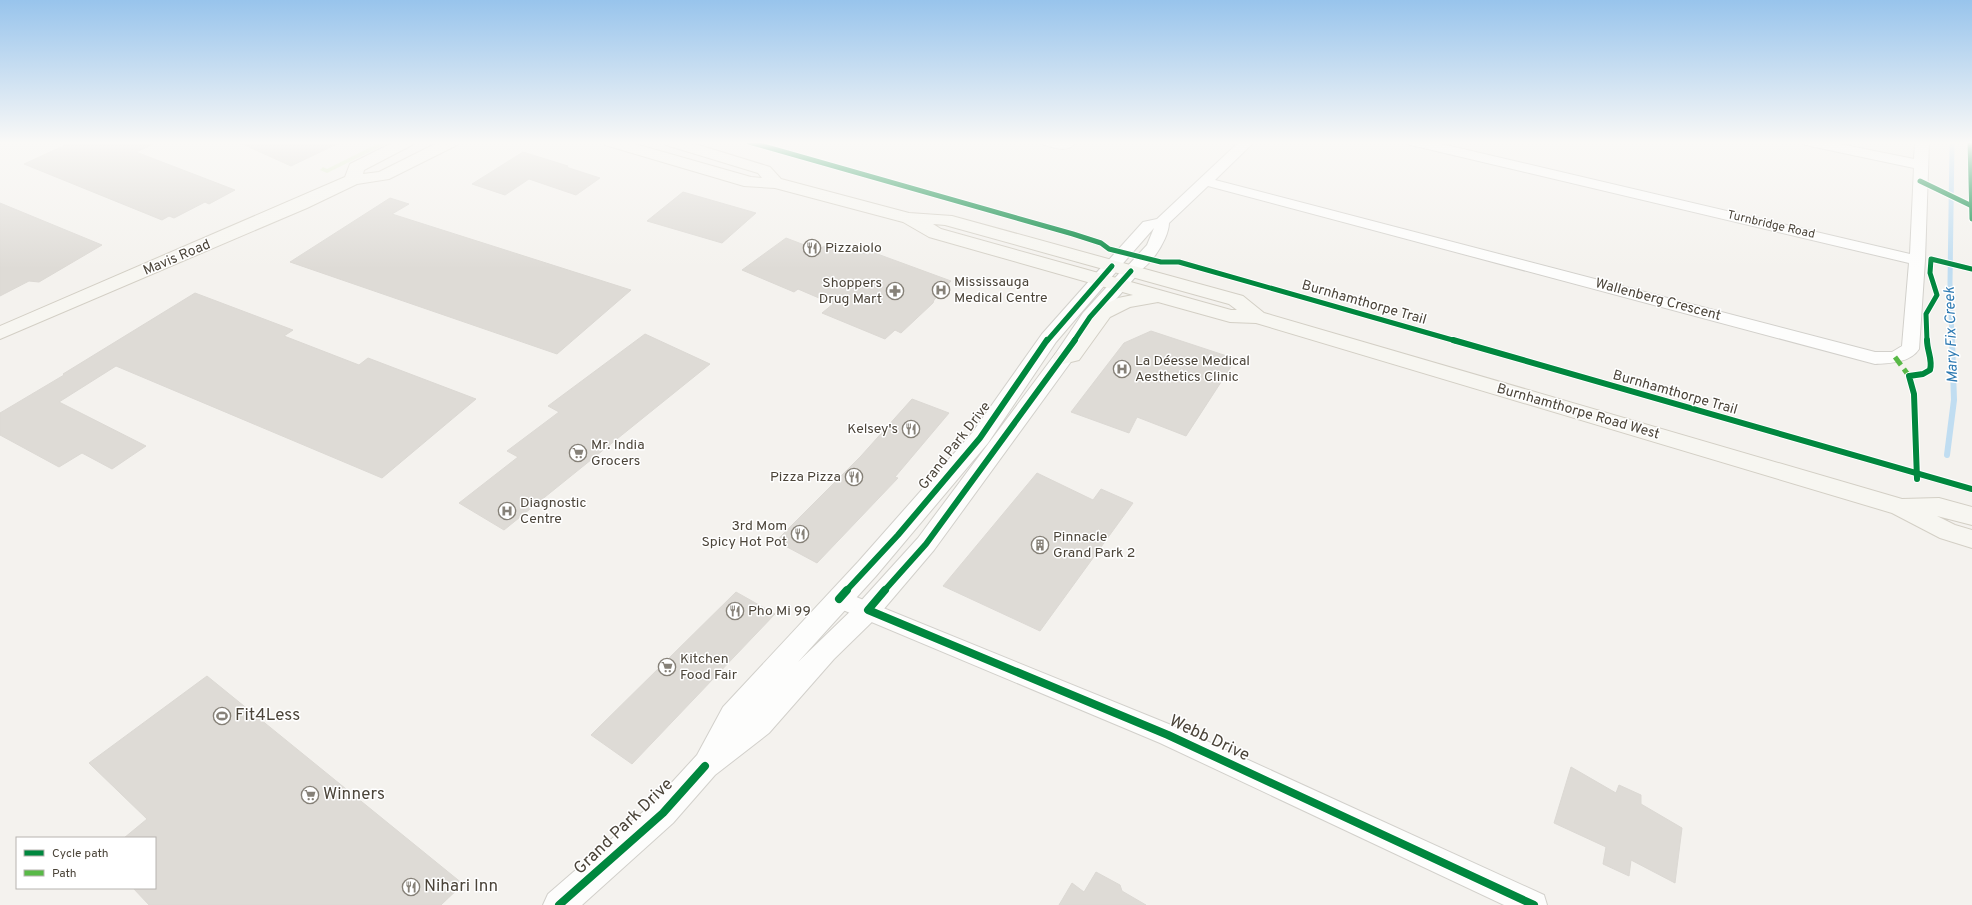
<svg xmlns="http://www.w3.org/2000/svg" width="1972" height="905" font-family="Overpass,sans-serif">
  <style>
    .green { fill: #e1eecf }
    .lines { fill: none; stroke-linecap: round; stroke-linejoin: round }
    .stream-far1 { stroke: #c0ddf1; stroke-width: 5 }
    .stream { stroke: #c0ddf1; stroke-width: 6 }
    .building { fill: #dedbd6; stroke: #dcd9d4 }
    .minor-casing { stroke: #d2d0cb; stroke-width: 2 }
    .tertiary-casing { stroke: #d2d0cb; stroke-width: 2 }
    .secondary-casing { stroke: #d3cfc5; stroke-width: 2 }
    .minor { fill: #fdfdfc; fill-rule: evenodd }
    .tertiary { fill: #fdfdfc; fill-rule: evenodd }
    .secondary { fill: #f7f6f1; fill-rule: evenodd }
    .quiet { stroke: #58b947; stroke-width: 5; stroke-dasharray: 10 5; stroke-linecap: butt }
    .cycleway-far2-casing { stroke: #fff; stroke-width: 7 }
    .cycleway-far1-casing { stroke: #fff; stroke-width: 8 }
    .cycleway-casing { stroke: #fff; stroke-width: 10 }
    .cycleway-far2 { stroke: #00873e; stroke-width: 5 }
    .cycleway-far1 { stroke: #00873e; stroke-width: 6 }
    .cycleway { stroke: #00873e; stroke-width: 8 }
    .labels { text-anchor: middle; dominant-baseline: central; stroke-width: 3; stroke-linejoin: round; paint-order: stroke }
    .far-street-label { font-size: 12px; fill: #4b4439; stroke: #fff }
    .poi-label { font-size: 14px; fill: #4b4439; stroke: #fff; text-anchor: start }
    .street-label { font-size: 14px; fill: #4b4439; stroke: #fff }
    .water-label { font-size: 15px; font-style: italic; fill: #2e7ab2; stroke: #fff }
    .near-poi-label { font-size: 17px; fill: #4b4439; stroke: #fff; text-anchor: start }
    .near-street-label { font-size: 17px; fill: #4b4439; stroke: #fff }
  </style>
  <rect width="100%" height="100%" fill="#f4f2ee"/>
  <path class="green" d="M381 142H390L327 173 320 170 323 167 327 169Z"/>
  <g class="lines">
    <path class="stream-far1" d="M1952 341 1950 283 1952 142"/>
    <path class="stream" d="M1947 455 1954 400 1952 340"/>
  </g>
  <g class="building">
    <path d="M72 142H158L136 152 235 190 209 204 205 202 174 218 169 216 162 220 24 164Z"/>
    <path d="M238 142H341L291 166Z"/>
    <path d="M523 152 568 166 566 167 600 178 576 195 529 179 505 195 472 184Z"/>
    <path d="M683 192 756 213 722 243 647 221Z"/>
    <path d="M390 198 409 204 392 214 631 290 557 354 290 262Z"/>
    <path d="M0 203 102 245 39 282 29 281 0 296Z"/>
    <path d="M786 238 807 246 809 244 820 249 824 246 836 251 839 248 852 253 856 250 868 255 872 252 951 281 934 300 933 303 901 333 895 330 885 339 822 313 833 304 798 289 794 292 742 270Z"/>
    <path d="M195 293 293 330 284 336 359 365 368 358 476 399 382 478 116 366 59 402 146 446 112 469 82 453 59 467 0 435V413L64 375 63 374Z"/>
    <path d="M1151 331 1236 359 1186 436 1137 417 1129 433 1071 412 1124 343Z"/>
    <path d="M645 334 710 364 504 530 459 503 518 457 507 451 559 412 548 406Z"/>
    <path d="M912 399 949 413 895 477 898 478 817 563 776 541 861 456Z"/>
    <path d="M1037 473 1093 500 1101 489 1133 503 1040 631 943 586Z"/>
    <path d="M736 592 775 614 632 764 591 735Z"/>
    <path d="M207 676 463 884 441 905H149L133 888H155V838H124L147 819 89 763Z"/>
    <path d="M1571 767 1616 793 1619 785 1641 795V804L1682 828 1675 883 1631 860 1629 876 1603 864 1606 847 1554 823Z"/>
    <path d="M1096 872 1120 885 1122 891 1146 905H1059L1072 883 1084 892Z"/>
  </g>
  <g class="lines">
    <defs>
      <g id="minor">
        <path d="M1042 142H1076C1068 153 1055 148 1044 145Z"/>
        <path d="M1239 142H1254L1215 180 1875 352H1892L1902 346 1909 263 1415 146 1410 145 1408 142H1433L1910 254 1914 168 1810 146 1805 145 1803 142H1830L1914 159 1915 142H1929L1925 260 1919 349C1910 363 1890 363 1875 364L1208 186 1169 223C1169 240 1144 279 1125 274L1123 271 1147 245 1154 228 1118 269 1112 271 1106 269 1104 266 1106 263 1143 222 1157 219Z"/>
        <path d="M839 590 1176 727 1544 895 1547 905H1504L1160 743 831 605 828 599 831 593Z"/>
      </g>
      <path id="tertiary" d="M1112 261 1118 262 1121 266 1056 342 988 443 876 576 798 662 859 603 918 538 1056 353 1083 313 1125 267 1131 266 1137 267 1140 271 1137 275 1097 321 1070 363 934 550 877 617 834 659 769 733 715 775 673 823 582 905H543L548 894 653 803 697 755 723 707 858 562 972 433 1042 334 1106 262Z"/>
      <g id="secondary">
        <path d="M394 142H414L412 145 364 170 363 174 379 172 439 142H459L457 145 389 179 357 184 307 208 0 339V326L345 177 350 164Z"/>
        <path d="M603 142H628L751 177 762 178 758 173 666 145 664 142H689L770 167 781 179 909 213 952 216 1243 296 1264 313 1902 499 1939 498 1972 507V525L1937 516 1955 525 1972 530V548L1940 538 1892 513 1256 323 1230 322 1158 302 1130 307 1110 317 1079 360 1063 364 1056 363 1053 358 1056 353 1065 350 1096 309 1118 298 1133 295 929 237 903 222 775 188 744 186 605 145ZM933 224 945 225 1229 304 1237 310H1231L941 229Z"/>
      </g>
    </defs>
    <use href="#minor" class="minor-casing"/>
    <use href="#tertiary" class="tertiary-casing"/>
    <use href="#secondary" class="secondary-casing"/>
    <use href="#minor" class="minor"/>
    <use href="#tertiary" class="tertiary"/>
    <use href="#secondary" class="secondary"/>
    <path class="quiet" d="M1895 357 1909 376"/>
    <defs>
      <g id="cycleway-far2">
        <path d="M749 142 1073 234 1101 243 1109 249 1161 262H1179L1456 341"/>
        <path d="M1970 142 1972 219"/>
        <path d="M1920 181 1972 206"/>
        <path d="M1047 341 1112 266"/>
        <path d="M1074 341 1090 317 1131 271"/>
        <path d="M1927 341 1926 314 1937 295 1930 273 1931 259 1972 269"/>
      </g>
      <g id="cycleway-far1">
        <path d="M1453 340 1972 489"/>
        <path d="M1917 479 1914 394 1909 376 1923 374 1930 370C1933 360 1927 351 1927 340"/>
        <path d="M846 591 898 535 980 438 1047 340"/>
        <path d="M884 591 926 544 1075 340"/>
      </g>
      <g id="cycleway">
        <path d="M885 590 868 610 1168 735 1534 905"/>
        <path d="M839 599 847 590"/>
        <path d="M559 905 663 813 705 766"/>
      </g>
    </defs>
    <use href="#cycleway-far2" class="cycleway-far2-casing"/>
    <use href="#cycleway-far1" class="cycleway-far1-casing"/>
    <use href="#cycleway" class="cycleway-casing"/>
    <use href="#cycleway-far2" class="cycleway-far2"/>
    <use href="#cycleway-far1" class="cycleway-far1"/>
    <use href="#cycleway" class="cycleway"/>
  </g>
  <linearGradient id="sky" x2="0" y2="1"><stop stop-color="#98c4ec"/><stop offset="0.53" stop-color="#faf9f7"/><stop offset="1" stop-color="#faf9f7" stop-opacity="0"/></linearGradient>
  <rect width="1972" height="269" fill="url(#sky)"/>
  <defs>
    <symbol id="restaurant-ring" viewBox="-11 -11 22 22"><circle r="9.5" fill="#fff" stroke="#868178" stroke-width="1.5"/><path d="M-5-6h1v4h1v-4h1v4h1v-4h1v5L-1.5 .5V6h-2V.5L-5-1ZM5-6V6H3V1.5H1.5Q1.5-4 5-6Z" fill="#868178"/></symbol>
    <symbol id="hospital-ring" viewBox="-11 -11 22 22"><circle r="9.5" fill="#fff" stroke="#868178" stroke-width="1.5"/><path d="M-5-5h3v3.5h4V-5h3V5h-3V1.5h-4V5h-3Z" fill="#868178"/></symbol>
    <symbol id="pharmacy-ring" viewBox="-11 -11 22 22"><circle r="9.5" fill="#fff" stroke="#868178" stroke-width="1.5"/><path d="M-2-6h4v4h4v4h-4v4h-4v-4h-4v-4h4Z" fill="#868178"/></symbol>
    <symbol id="supermarket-ring" viewBox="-11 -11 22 22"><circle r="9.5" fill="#fff" stroke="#868178" stroke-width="1.5"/><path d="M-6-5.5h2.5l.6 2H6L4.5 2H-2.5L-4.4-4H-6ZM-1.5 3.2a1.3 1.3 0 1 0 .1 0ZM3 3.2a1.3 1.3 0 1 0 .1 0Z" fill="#868178"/></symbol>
    <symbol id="building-ring" viewBox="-11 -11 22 22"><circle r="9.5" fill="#fff" stroke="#868178" stroke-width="1.5"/><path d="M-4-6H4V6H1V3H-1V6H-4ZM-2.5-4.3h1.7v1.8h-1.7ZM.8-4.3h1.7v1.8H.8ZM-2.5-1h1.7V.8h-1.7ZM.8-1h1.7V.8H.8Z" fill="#868178"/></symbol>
    <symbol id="stadium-ring" viewBox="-11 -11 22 22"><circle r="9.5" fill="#fff" stroke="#868178" stroke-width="1.5"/><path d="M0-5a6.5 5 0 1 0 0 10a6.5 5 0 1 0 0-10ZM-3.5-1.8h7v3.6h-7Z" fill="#868178"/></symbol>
  </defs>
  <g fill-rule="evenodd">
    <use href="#restaurant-ring" x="802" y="238" width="20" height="20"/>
    <use href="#hospital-ring" x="931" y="280" width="20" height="20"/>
    <use href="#pharmacy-ring" x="885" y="281" width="20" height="20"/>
    <use href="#hospital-ring" x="1112" y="359" width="20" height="20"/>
    <use href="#restaurant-ring" x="901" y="419" width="20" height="20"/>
    <use href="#supermarket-ring" x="568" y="443" width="20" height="20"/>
    <use href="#restaurant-ring" x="844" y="467" width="20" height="20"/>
    <use href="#hospital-ring" x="497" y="501" width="20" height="20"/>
    <use href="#restaurant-ring" x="790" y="524" width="20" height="20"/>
    <use href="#building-ring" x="1030" y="535" width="20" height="20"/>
    <use href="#restaurant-ring" x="725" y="601" width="20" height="20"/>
    <use href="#supermarket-ring" x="657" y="657" width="20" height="20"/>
    <use href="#stadium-ring" x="212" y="706" width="20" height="20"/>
    <use href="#supermarket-ring" x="300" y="785" width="20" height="20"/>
    <use href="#restaurant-ring" x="401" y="877" width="20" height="20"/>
  </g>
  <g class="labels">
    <g class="far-street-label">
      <text transform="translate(1771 225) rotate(13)">Turnbridge Road</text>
    </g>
    <g class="poi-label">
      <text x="825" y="248">Pizzaiolo</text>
      <text x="954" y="282">Mississauga<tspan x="954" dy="16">Medical Centre</tspan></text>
      <text x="882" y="283" text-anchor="end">Shoppers<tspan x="882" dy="16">Drug Mart</tspan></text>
      <text x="1135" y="361">La Déesse Medical<tspan x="1135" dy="16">Aesthetics Clinic</tspan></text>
      <text x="898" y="429" text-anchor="end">Kelsey's</text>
      <text x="591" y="445">Mr. India<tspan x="591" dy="16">Grocers</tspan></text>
      <text x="841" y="477" text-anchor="end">Pizza Pizza</text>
      <text x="520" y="503">Diagnostic<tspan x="520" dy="16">Centre</tspan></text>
      <text x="787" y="526" text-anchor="end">3rd Mom<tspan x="787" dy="16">Spicy Hot Pot</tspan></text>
      <text x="1053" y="537">Pinnacle<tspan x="1053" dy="16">Grand Park 2</tspan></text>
      <text x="748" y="611">Pho Mi 99</text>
      <text x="680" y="659">Kitchen<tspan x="680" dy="16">Food Fair</tspan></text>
    </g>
    <g class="street-label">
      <text transform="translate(177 258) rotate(-23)">Mavis Road</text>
      <text transform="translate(1658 300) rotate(15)">Wallenberg Crescent</text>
      <text transform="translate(1364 303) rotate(16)">Burnhamthorpe Trail</text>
      <text transform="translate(1675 393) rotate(16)">Burnhamthorpe Trail</text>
      <text transform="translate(1578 412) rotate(16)">Burnhamthorpe Road West</text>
      <text transform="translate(955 446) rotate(-52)">Grand Park Drive</text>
    </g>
    <g class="water-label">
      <text transform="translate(1952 335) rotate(-92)">Mary Fix Creek</text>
    </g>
    <g class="near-poi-label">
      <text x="235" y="716">Fit4Less</text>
      <text x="323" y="795">Winners</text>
      <text x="424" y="887">Nihari Inn</text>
    </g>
    <g class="near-street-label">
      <text transform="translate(1209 739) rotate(25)">Webb Drive</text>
      <text transform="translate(624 827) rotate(-44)">Grand Park Drive</text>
    </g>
  </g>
  <rect x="16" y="837" width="140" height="52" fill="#ffffff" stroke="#b7b4b0"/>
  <rect x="24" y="850" width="20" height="6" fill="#00873e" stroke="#b7b4b0"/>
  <text x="52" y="857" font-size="12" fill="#4b4439">Cycle path</text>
  <rect x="24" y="870" width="20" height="6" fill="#58b947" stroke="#b7b4b0"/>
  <text x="52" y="877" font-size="12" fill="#4b4439">Path</text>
</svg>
